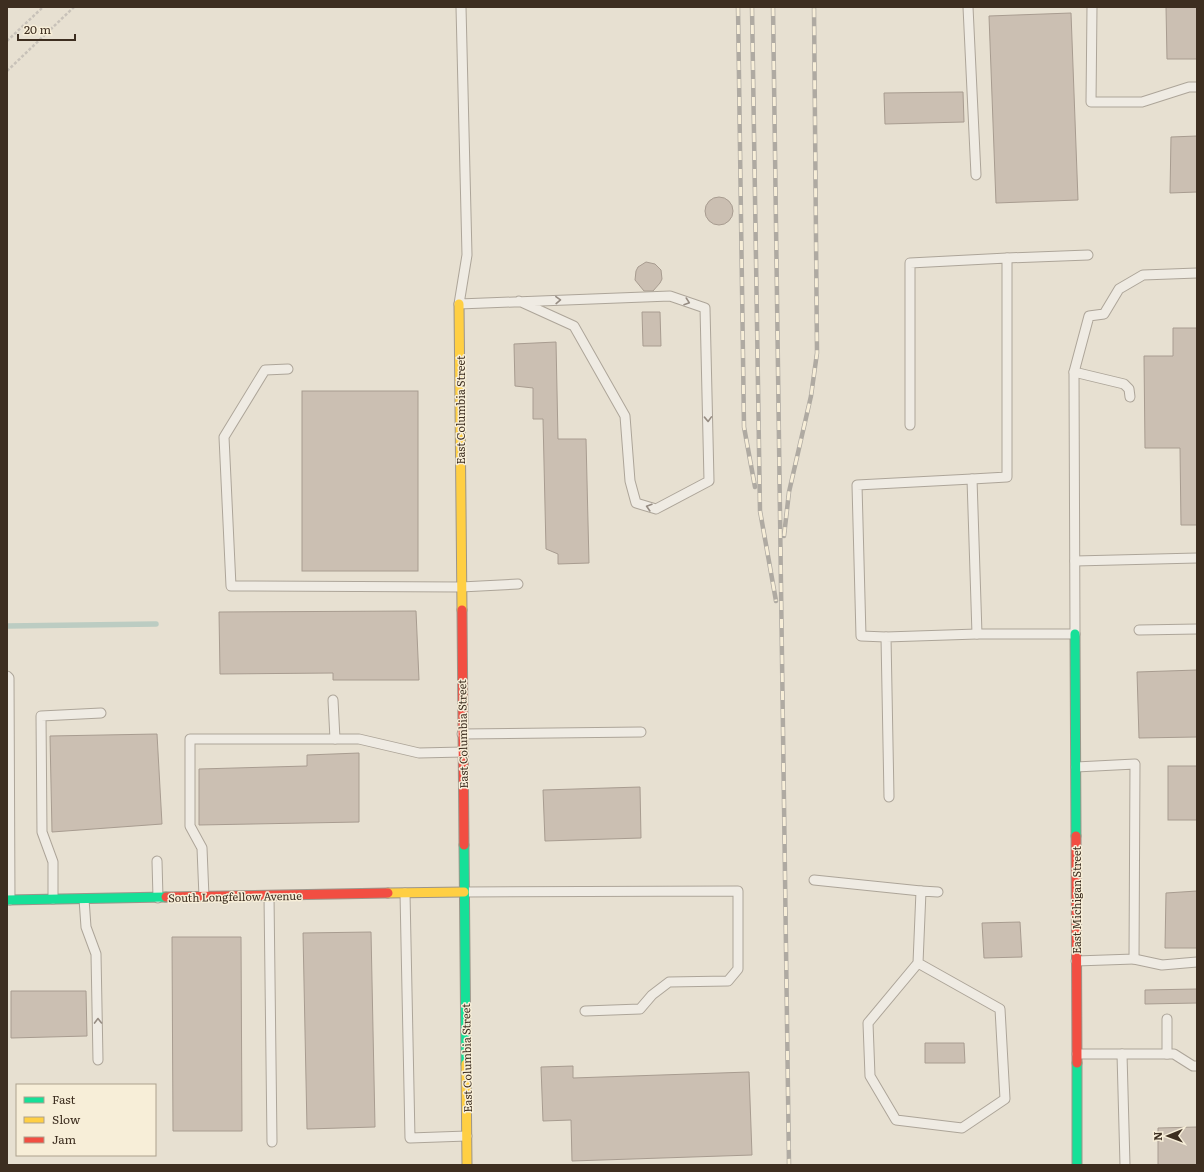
<svg xmlns="http://www.w3.org/2000/svg" width="1204" height="1172" font-family="Literata,serif">
  <style>
    .lines { fill: none; stroke-linecap: round; stroke-linejoin: round }
    .stream { stroke: #bcccc2; stroke-width: 5.5 }
    .building { fill: #cbbfb2; stroke: #a89c90 }
    .lane-casing { stroke: #ada599; stroke-width: 11 }
    .fast-casing { stroke: #9c958a; stroke-width: 11 }
    .slow-casing { stroke: #9c958a; stroke-width: 11 }
    .jam-casing { stroke: #9c958a; stroke-width: 11 }
    .path { stroke: #c8c2b9; stroke-width: 2.5; stroke-dasharray: 3 2; stroke-linecap: butt }
    .lane { stroke: #efebe3; stroke-width: 9 }
    .fast { stroke: #16e098; stroke-width: 9 }
    .slow { stroke: #ffcf43; stroke-width: 9 }
    .jam { stroke: #f24e42; stroke-width: 9 }
    .rail-casing { stroke: #afaaa2; stroke-width: 4.5 }
    .rail { stroke: #f7eed8; stroke-width: 3; stroke-dasharray: 9; stroke-linecap: butt }
    .oneway { stroke: #968c82 }
    .labels { text-anchor: middle; dominant-baseline: central; stroke-width: 3; stroke-linejoin: round; paint-order: stroke }
    .street-label { font-size: 11px; fill: #3d2e20; stroke: #f7eed8 }
  </style>
  <rect width="100%" height="100%" fill="#e7e0d1"/>
  <g class="lines">
    <path class="stream" d="M7 626 156 624"/>
  </g>
  <g class="building">
    <path d="M1166 7H1197V59H1167Z"/>
    <path d="M1071 13 1078 200 996 203 989 16Z"/>
    <path d="M963 92 964 122 885 124 884 93Z"/>
    <path d="M1197 136V192L1170 193 1171 137Z"/>
    <circle cx="719" cy="211" r="14"/>
    <path d="M646 262 655 264 661 270 662 279 660 283 653 291H644L635 280 636 271 638 267Z"/>
    <path d="M642 312H660L661 346H643Z"/>
    <path d="M1173 328H1197V525H1181L1180 448H1145L1144 356H1173Z"/>
    <path d="M556 342 558 439H586L589 563 558 564V554L546 549 543 419H533V388L515 386 514 344Z"/>
    <rect x="302" y="391" width="116" height="180"/>
    <path d="M416 611 419 680H333V673L220 674 219 612Z"/>
    <path d="M1197 670V737L1139 738 1137 672Z"/>
    <path d="M157 734 162 824 52 832 50 736Z"/>
    <path d="M359 753V822L199 825V769L307 766V755Z"/>
    <rect x="1168" y="766" width="29" height="54"/>
    <path d="M640 787 641 838 545 841 543 790Z"/>
    <path d="M1197 891V948H1165L1166 893Z"/>
    <path d="M1020 922 1022 957 984 958 982 923Z"/>
    <path d="M371 932 375 1127 307 1129 303 933Z"/>
    <path d="M172 937H241L242 1131H173Z"/>
    <path d="M1197 989V1003L1145 1004V990Z"/>
    <path d="M11 991H86L87 1036 11 1038Z"/>
    <path d="M925 1043H964L965 1063H925Z"/>
    <path d="M573 1066V1078L749 1072 752 1155 572 1161 571 1120 543 1121 541 1067Z"/>
    <path d="M1197 1127V1165H1158V1128Z"/>
  </g>
  <g class="lines">
    <defs>
      <g id="lane">
        <path d="M461 7 467 255 459 304 670 296 705 308 709 481 656 509 636 503 630 481 625 416 574 326 519 301"/>
        <path d="M968 7 976 175"/>
        <path d="M1092 7 1091 102H1142L1189 87H1197"/>
        <path d="M1007 258 1088 255"/>
        <path d="M288 369 265 370 224 437 231 586 461 587 518 584"/>
        <path d="M1074 372 1124 384 1129 389 1130 397"/>
        <path d="M910 425V263L1007 258V477L972 479 977 634"/>
        <path d="M1075 561 1197 558"/>
        <path d="M1139 630 1197 629"/>
        <path d="M886 637 861 636 857 485 972 479"/>
        <path d="M7 676 9 678 10 900"/>
        <path d="M333 700 335 739"/>
        <path d="M462 734 641 732"/>
        <path d="M1076 767 1135 764 1134 959 1076 961"/>
        <path d="M889 797 886 637 977 634H1075L1074 372 1089 316 1104 314 1119 289 1143 275 1197 273"/>
        <path d="M157 861 158 898"/>
        <path d="M814 880 921 891"/>
        <path d="M464 892 738 891V969L728 981 669 982 652 995 640 1009 585 1011"/>
        <path d="M405 893 410 1138 467 1136"/>
        <path d="M269 896 272 1142"/>
        <path d="M204 897 202 848 190 826V739H359L419 753 463 752"/>
        <path d="M53 899V862L42 832 41 716 101 713"/>
        <path d="M84 899 86 927 96 954 98 1060"/>
        <path d="M1134 959 1162 965 1197 962"/>
        <path d="M918 963 1000 1009 1005 1099 962 1128 896 1120 870 1076 868 1023 918 963 921 891 938 892"/>
        <path d="M1167 1019V1054"/>
        <path d="M1077 1054H1174L1193 1066H1197"/>
        <path d="M1122 1054 1125 1165"/>
      </g>
      <g id="fast">
        <path d="M1075 634 1076 836"/>
        <path d="M464 845 466 1064"/>
        <path d="M7 900 166 897"/>
        <path d="M1077 1063V1165"/>
      </g>
      <g id="slow">
        <path d="M459 304 462 610"/>
        <path d="M388 893 464 892"/>
        <path d="M466 1064 467 1165"/>
      </g>
      <g id="jam">
        <path d="M462 610 464 845"/>
        <path d="M1076 836 1077 1063"/>
        <path d="M166 897 388 893"/>
      </g>
    </defs>
    <use href="#lane" class="lane-casing"/>
    <use href="#fast" class="fast-casing"/>
    <use href="#slow" class="slow-casing"/>
    <use href="#jam" class="jam-casing"/>
    <g class="path">
      <path d="M7 41 43 7"/>
      <path d="M7 71 74 7"/>
    </g>
    <use href="#lane" class="lane"/>
    <use href="#fast" class="fast"/>
    <use href="#slow" class="slow"/>
    <use href="#jam" class="jam"/>
    <defs>
      <g id="rail">
        <path d="M738 7 744 427 755 487"/>
        <path d="M752 7 760 511 776 601"/>
        <path d="M773 7 789 1165"/>
        <path d="M784 536 789 492 811 396 817 353 814 7"/>
      </g>
    </defs>
    <use href="#rail" class="rail-casing"/>
    <use href="#rail" class="rail"/>
  </g>
  <defs><path id="oneway-chevron" d="M-2-3.5L2.5 0L-2 3.5" fill="none" stroke-width="1.6" stroke-linecap="round" stroke-linejoin="round"/></defs>
  <g class="oneway">
    <use href="#oneway-chevron" transform="translate(558 300) rotate(-2)"/>
    <use href="#oneway-chevron" transform="translate(687 302) rotate(19)"/>
    <use href="#oneway-chevron" transform="translate(708 419) rotate(88)"/>
    <use href="#oneway-chevron" transform="translate(649 507) rotate(-163)"/>
    <use href="#oneway-chevron" transform="translate(98 1021) rotate(-91)"/>
  </g>
  <g class="labels">
    <g class="street-label">
      <text transform="translate(460 410) rotate(-90)">East Columbia Street</text>
      <text transform="translate(462 734) rotate(-91)">East Columbia Street</text>
      <text transform="translate(235 896) rotate(-1)">South Longfellow Avenue</text>
      <text transform="translate(1076 900) rotate(-90)">East Michigan Street</text>
      <text transform="translate(466 1058) rotate(-91)">East Columbia Street</text>
    </g>
  </g>
  <rect width="1204" height="1172" fill="none" stroke="#3d2e20" stroke-width="16"/>
  <rect x="16" y="1084" width="140" height="72" fill="#f7eed8" stroke="#ada18e"/>
  <rect x="24" y="1097" width="20" height="6" fill="#16e098" stroke="#ada18e"/>
  <text x="52" y="1104" font-size="12" fill="#3d2e20">Fast</text>
  <rect x="24" y="1117" width="20" height="6" fill="#ffcf43" stroke="#ada18e"/>
  <text x="52" y="1124" font-size="12" fill="#3d2e20">Slow</text>
  <rect x="24" y="1137" width="20" height="6" fill="#f24e42" stroke="#ada18e"/>
  <text x="52" y="1144" font-size="12" fill="#3d2e20">Jam</text>
  <g transform="translate(1168 1136) rotate(269)" stroke="#f7eed8" stroke-width="3" paint-order="stroke">
  <path d="M0-3L7 15L0 10L-7 15Z" fill="#3d2e20"/>
  <text y="-6" font-size="11" font-weight="bold" text-anchor="middle" fill="#3d2e20">N</text>
  </g>
  <path d="M18 34v6h57v-6" fill="none" stroke="#3d2e20" stroke-width="2"/>
  <text x="24" y="34" font-size="12" fill="#3d2e20" stroke="#f7eed8" stroke-width="3" paint-order="stroke">20 m</text>
</svg>
